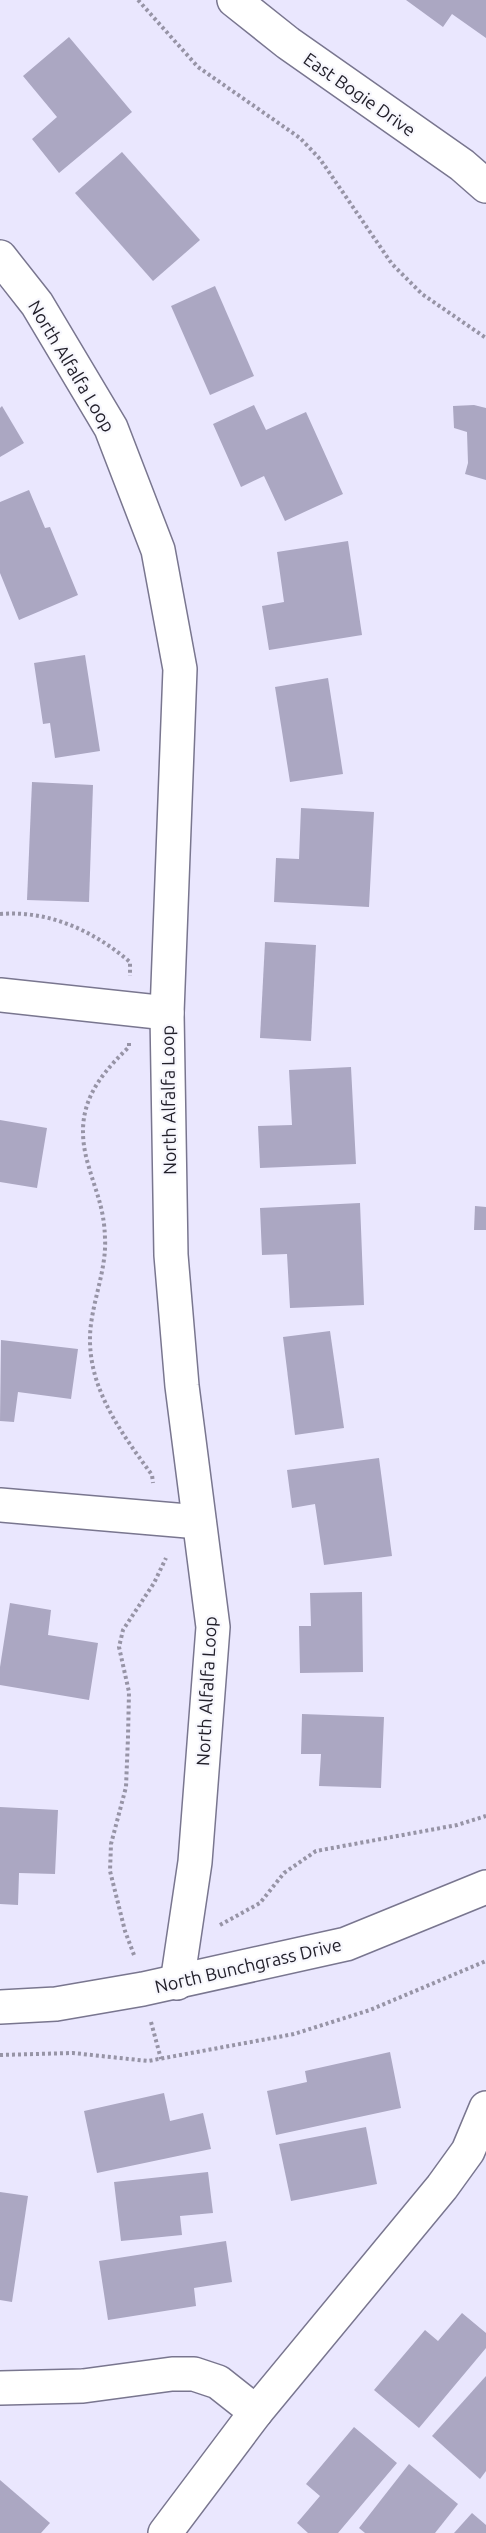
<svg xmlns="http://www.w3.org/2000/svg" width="486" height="2533" font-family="Ubuntu,sans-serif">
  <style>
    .building { fill: #aba7c2 }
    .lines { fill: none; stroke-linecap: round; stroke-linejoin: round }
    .minor-casing { stroke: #79768f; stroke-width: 36 }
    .path { stroke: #9794a6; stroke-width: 4; stroke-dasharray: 3 3; stroke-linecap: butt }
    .minor { stroke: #fff; stroke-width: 33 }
    .labels { text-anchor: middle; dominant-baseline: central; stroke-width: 4.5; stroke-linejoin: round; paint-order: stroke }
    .street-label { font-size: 18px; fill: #23212b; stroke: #f7f7fd }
  </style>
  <rect width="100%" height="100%" fill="#eae7fe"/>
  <g class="building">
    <path d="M406 0H486V38L452 14 443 27Z"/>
    <path d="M69 37 132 112 59 173 32 139 57 117 23 76Z"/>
    <path d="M122 152 200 240 153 281 75 193Z"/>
    <path d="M215 286 254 376 210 395 171 306Z"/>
    <path d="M254 405 266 430 306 412 343 494 285 521 264 476 241 487 213 424Z"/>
    <path d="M474 405 486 408V480L465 474 468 463 467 432 454 428 453 406Z"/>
    <path d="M2 406 24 443 0 457V408Z"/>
    <path d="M29 490 45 528 50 527 78 595 19 620 0 573V502Z"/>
    <path d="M348 541 362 635 269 650 262 606 284 602 277 552Z"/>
    <path d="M85 655 100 751 55 758 50 723 43 724 34 663Z"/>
    <path d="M328 678 343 774 290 782 275 687Z"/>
    <path d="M32 782 93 785 89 902 27 900Z"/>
    <path d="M301 808 374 812 369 907 274 902 276 858 299 859Z"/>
    <path d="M265 942 316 945 311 1041 260 1038Z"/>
    <path d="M351 1067 356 1164 260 1168 258 1126 292 1125 289 1070Z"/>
    <path d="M0 1120 47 1128 37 1188 0 1182Z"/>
    <path d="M360 1203 364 1305 290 1308 287 1254 262 1255 260 1208Z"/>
    <path d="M475 1206 486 1207V1230H474Z"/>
    <path d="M330 1331 344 1428 295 1435 283 1337Z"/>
    <path d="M1 1340 78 1349 71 1399 18 1392 14 1422 0 1421Z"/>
    <path d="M379 1458 392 1556 324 1565 315 1504 292 1508 287 1470Z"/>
    <path d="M362 1592 363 1672 300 1673 299 1626H311L310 1593Z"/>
    <path d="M10 1603 51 1610 48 1635 98 1643 89 1700 0 1685V1667Z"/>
    <path d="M302 1714 384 1717 381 1788 319 1786 321 1754H301Z"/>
    <path d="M0 1807 58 1810 55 1874 19 1873 18 1905 0 1904Z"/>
    <path d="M390 2052 401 2108 276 2135 267 2091 307 2082 305 2071Z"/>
    <path d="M164 2093 170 2121 203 2113 211 2149 97 2173 84 2111Z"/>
    <path d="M366 2127 377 2184 291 2201 279 2144Z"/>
    <path d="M208 2172 213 2213 180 2216 182 2235 121 2241 114 2182Z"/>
    <path d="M0 2192 28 2196 12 2302 0 2300Z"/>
    <path d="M226 2241 232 2282 194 2288 196 2306 108 2320 99 2261Z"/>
    <path d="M462 2313 486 2333V2348L419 2428 374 2390 425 2330 438 2341Z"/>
    <path d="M486 2376V2471L480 2479 432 2436Z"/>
    <path d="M354 2427 397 2463 338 2533H308L297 2523 320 2496 306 2484Z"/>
    <path d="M409 2464 458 2504 435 2533H365L359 2528Z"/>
    <path d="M0 2480 50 2523 41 2533H0Z"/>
    <path d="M472 2513 486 2525V2533H454Z"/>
  </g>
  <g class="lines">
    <defs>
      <g id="minor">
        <path d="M234 0 288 43 462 165 486 186"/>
        <path d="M0 257 37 304 111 428 158 550 180 669 167 1013 171 1255 182 1386 213 1627 195 1862 177 1983"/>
        <path d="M0 995 167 1013"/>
        <path d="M0 1505 199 1522"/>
        <path d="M0 2007 56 2004 143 1989 346 1944 486 1887"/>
        <path d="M0 2388 83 2386 172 2374H194L218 2382 256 2412"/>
        <path d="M165 2533 256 2412 442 2187 468 2151 486 2108"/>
      </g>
    </defs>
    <use href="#minor" class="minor-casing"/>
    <g class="path">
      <path d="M138 0 198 67 300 138 320 159 392 264 422 294 486 338"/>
      <path d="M0 914C49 910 94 931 130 962V976"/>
      <path d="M129 1043V1047C93 1081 73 1112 88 1164 96 1193 104 1207 105 1238 107 1272 89 1308 90 1342 91 1393 123 1435 152 1475L153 1483"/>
      <path d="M220 1925 260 1903 284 1873 316 1851 457 1825 486 1816"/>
      <path d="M134 1955 125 1931 110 1871 111 1844 126 1787 128 1737 129 1692 119 1647 123 1630 154 1583 166 1558"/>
      <path d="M151 2022 161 2059"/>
      <path d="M0 2055 73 2053 148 2061 294 2034 370 2010 486 1961"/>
    </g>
    <use href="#minor" class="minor"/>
  </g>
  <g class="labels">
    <g class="street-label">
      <text transform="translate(360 94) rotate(35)">East Bogie Drive</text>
      <text transform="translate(72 366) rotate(59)">North Alfalfa Loop</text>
      <text transform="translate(168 1100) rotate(-91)">North Alfalfa Loop</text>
      <text transform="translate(206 1691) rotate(-87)">North Alfalfa Loop</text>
      <text transform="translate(248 1965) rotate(-13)">North Bunchgrass Drive</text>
    </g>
  </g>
</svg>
